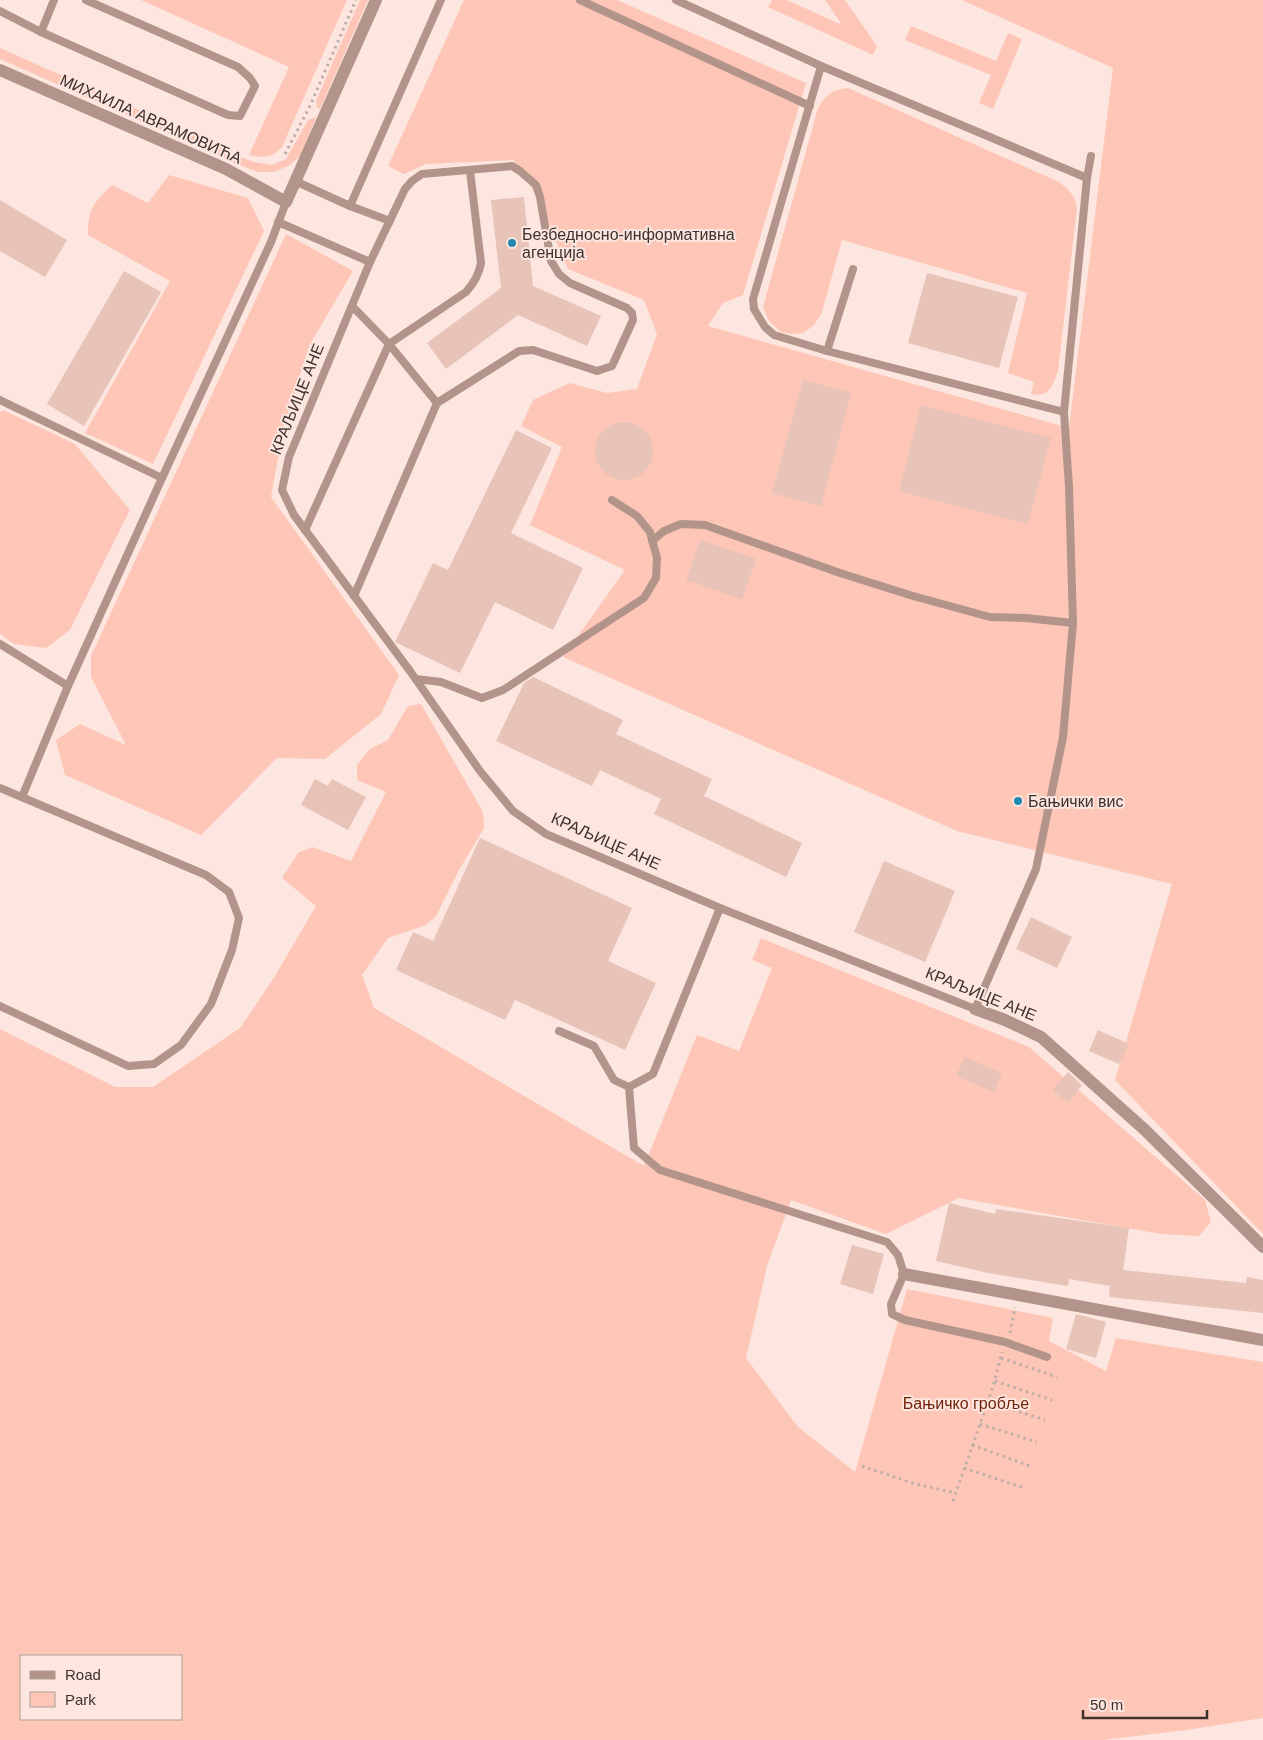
<svg xmlns="http://www.w3.org/2000/svg" width="1263" height="1740" font-family="Arial,sans-serif">
  <style>
    .green { fill: #fec6b6; fill-rule: evenodd }
    .building { fill: #e7c3b8 }
    .lines { fill: none; stroke-linecap: round; stroke-linejoin: round }
    .path { stroke: #c1ada7; stroke-width: 3; stroke-dasharray: 2.5 4; stroke-linecap: butt }
    .service { stroke: #b2948b; stroke-width: 8 }
    .minor { stroke: #b2948b; stroke-width: 12 }
    .tertiary { stroke: #b2948b; stroke-width: 12 }
    .poi-dot { fill: #2188b1; stroke: #fce6df; stroke-width: 2 }
    .labels { text-anchor: middle; dominant-baseline: central; stroke-width: 4; stroke-linejoin: round; paint-order: stroke }
    .street-label { font-size: 16px; fill: #3e302c; stroke: #fce6df }
    .poi-label { font-size: 16px; fill: #3e302c; stroke: #fce6df; text-anchor: start }
    .park-label { font-size: 16px; fill: #72240a; stroke: #fce6df }
  </style>
  <rect width="100%" height="100%" fill="#fce6df"/>
  <g class="green">
    <path d="M141 0H347L282 147C272 158 264 158 249 155L289 67Z"/>
    <path d="M360 0H368L320 109 317 107 316 101Z"/>
    <path d="M464 0H617L806 83 743 295 723 303 708 326 1069 428 1113 68 962 0H1263V1234L1115 1080 1172 884 957 831 563 657 625 570 530 525 562 447 521 426 533 400 570 383 607 393 637 389 657 334 644 300 568 269 537 196 513 160 426 164 404 174 388 166Z"/>
    <path d="M772 0H787L842 25 825 0H845L877 46 873 55 768 7Z"/>
    <path d="M911 26 996 61 1008 33 1022 39 993 109 979 103 991 75 905 40Z"/>
    <path d="M0 48 228 150 225 158 0 59Z"/>
    <path d="M848 88 1059 182C1069 190 1075 195 1077 208L1058 371C1052 387 1050 397 1031 394L1034 382 1008 373 1027 293 842 240 821 315 813 326 803 333 792 334 781 332 769 321 763 307 818 108C827 94 831 90 848 88Z"/>
    <path d="M316 117 301 155 290 165 274 172H259L233 163 237 156 254 162 272 165 286 159 308 120Z"/>
    <path d="M169 175 248 198 264 231 153 464 85 433 170 281 88 235C88 209 93 203 112 185L148 203Z"/>
    <path d="M286 234 353 271 309 346 284 425 271 497 399 675 381 714 325 759 277 758 201 835 65 775 56 740 80 724 126 745 91 677V656Z"/>
    <path d="M3 410 75 444 130 510 70 630 46 648 14 644 0 634V412Z"/>
    <path d="M421 704 483 812 484 828 459 870 436 916 426 925 388 938 362 975 374 1008 644 1166 697 1035 739 1051 772 968 752 960 761 938 1029 1047 1205 1200 1211 1222 1199 1236 1161 1234 959 1198 886 1234 791 1200 767 1266 746 1358 798 1427 855 1472 907 1289 1053 1318 1049 1341 1106 1371 1116 1338 1263 1362V1718L1186 1730 1103 1740H0V1029L115 1087H153L240 1028 275 976 316 906 282 878 298 853 312 847 351 861 386 792 357 780V765L370 749 388 740 408 706ZM21 1656H181V1719H21Z"/>
  </g>
  <g class="building">
    <path d="M524 197 533 286 601 316 587 346 518 315 446 369 427 343 501 288 491 200Z"/>
    <path d="M0 200 67 240 45 277 0 251Z"/>
    <path d="M124 271 161 292 84 426 47 404Z"/>
    <path d="M927 273 1018 297 999 368 908 343Z"/>
    <path d="M803 380 851 393 821 506 772 493Z"/>
    <path d="M921 405 1051 438 1028 524 899 491Z"/>
    <circle cx="624" cy="451" r="29"/>
    <path d="M516 430 552 448 511 533 583 568 553 630 495 602 460 673 395 642 433 563 448 570Z"/>
    <path d="M700 540 756 559 742 599 686 580Z"/>
    <path d="M533 677 623 720 616 734 712 779 704 796 802 843 786 877 654 814 661 799 600 770 592 786 496 741 524 683Z"/>
    <path d="M315 779 328 786 332 779 366 797 348 830 301 805Z"/>
    <path d="M480 838 632 908 608 961 656 983 625 1050 515 1000 505 1020 396 970 413 932 433 941Z"/>
    <path d="M884 861 955 891 925 962 854 932Z"/>
    <path d="M1031 917 1072 937 1057 968 1016 949Z"/>
    <path d="M1098 1030 1129 1044 1119 1064 1089 1051Z"/>
    <path d="M965 1057 1002 1073 994 1092 956 1076Z"/>
    <path d="M1068 1072 1082 1085 1068 1103 1053 1090Z"/>
    <path d="M949 1203 995 1214 996 1209 1129 1228 1123 1270 1246 1283 1247 1277 1263 1280V1313L1109 1297 1110 1286 1069 1279 1068 1286 988 1273 936 1261Z"/>
    <path d="M852 1245 884 1254 873 1294 840 1284Z"/>
    <path d="M1076 1314 1106 1322 1096 1358 1066 1349Z"/>
  </g>
  <g class="lines">
    <g class="path">
      <path d="M285 154 309 108 356 0"/>
      <path d="M1010 1333 1015 1307"/>
      <path d="M1001 1358 1057 1377"/>
      <path d="M995 1381 1052 1400"/>
      <path d="M988 1402 1045 1420"/>
      <path d="M980 1424 1037 1442"/>
      <path d="M972 1445 1030 1466"/>
      <path d="M862 1466 915 1484 956 1493"/>
      <path d="M964 1468 1024 1488"/>
      <path d="M953 1501 993 1387 1002 1352"/>
    </g>
    <g class="service">
      <path d="M580 0 810 106"/>
      <path d="M676 0 821 66 1087 178"/>
      <path d="M0 11 41 32 228 115 240 116 255 86 250 78 238 67 86 0"/>
      <path d="M41 32 54 0"/>
      <path d="M821 66 753 299 754 309 760 319 765 327 774 335 827 351 1064 412 1087 178 1091 156"/>
      <path d="M295 181 350 206 390 221"/>
      <path d="M350 206 441 0"/>
      <path d="M278 222 370 262"/>
      <path d="M352 306 389 344 437 403 519 351 533 350 597 371 612 366 633 320 632 313 627 308 570 283 559 274 551 261 540 197 536 185 520 171 512 166 422 174 412 181 405 189 370 262 289 457 282 490 294 515 410 671 480 771 513 811 546 834 720 908 975 1009 1036 869 1063 737 1073 623 1069 487 1064 412"/>
      <path d="M827 351 853 269"/>
      <path d="M0 400 162 478"/>
      <path d="M305 530 389 344 466 292C474 283 479 275 481 263L470 171"/>
      <path d="M652 541 664 531 681 524 705 525 840 573 913 596 990 617 1026 618 1073 623"/>
      <path d="M354 596 437 403"/>
      <path d="M0 644 68 686"/>
      <path d="M416 679 441 682 482 698 503 690 644 598 656 578 657 558 650 532 637 516 612 500"/>
      <path d="M0 788 206 875 229 892 239 918 232 950 211 1004 181 1045 154 1064 128 1066 0 1006"/>
      <path d="M22 797 68 686 162 478 271 242 286 202"/>
      <path d="M559 1031 594 1046 614 1080 629 1087 653 1074 720 908"/>
      <path d="M629 1087 634 1148 660 1170 887 1242 898 1255 904 1274 891 1304 892 1314 905 1320 1005 1342 1047 1357"/>
    </g>
    <g class="minor">
      <path d="M975 1009 1005 1020 1041 1037 1145 1130 1263 1247"/>
      <path d="M904 1274 1263 1340"/>
    </g>
    <path class="tertiary" d="M0 70 226 169 286 202 376 0"/>
  </g>
  <g class="poi-dot">
    <circle cx="512" cy="243" r="5"/>
    <circle cx="1018" cy="801" r="5"/>
  </g>
  <g class="labels">
    <g class="street-label">
      <text transform="translate(151 119) rotate(24)">МИХАИЛА АВРАМОВИЋА</text>
      <text transform="translate(297 399) rotate(-68)">КРАЉИЦЕ АНЕ</text>
      <text transform="translate(606 841) rotate(24)">КРАЉИЦЕ АНЕ</text>
      <text transform="translate(981 994) rotate(22)">КРАЉИЦЕ АНЕ</text>
    </g>
    <g class="poi-label">
      <text x="522" y="234">Безбедносно-информативна<tspan x="522" dy="18">агенција</tspan></text>
      <text x="1028" y="801">Бањички вис</text>
    </g>
    <g class="park-label">
      <text x="966" y="1403">Бањичко гробље</text>
    </g>
  </g>
  <rect x="20" y="1655" width="162" height="65" fill="#fce6df" stroke="#b09d97"/>
  <rect x="30" y="1671" width="25" height="8" fill="#b2948b" stroke="#b09d97"/>
  <text x="65" y="1680" font-size="15" fill="#3e302c">Road</text>
  <rect x="30" y="1692" width="25" height="15" fill="#fec6b6" stroke="#b09d97"/>
  <text x="65" y="1705" font-size="15" fill="#3e302c">Park</text>
  <path d="M1083 1710v8h124v-8" fill="none" stroke="#3e302c" stroke-width="2.5"/>
  <text x="1090" y="1710" font-size="15" fill="#3e302c" stroke="#fce6df" stroke-width="4" paint-order="stroke">50 m</text>
</svg>
